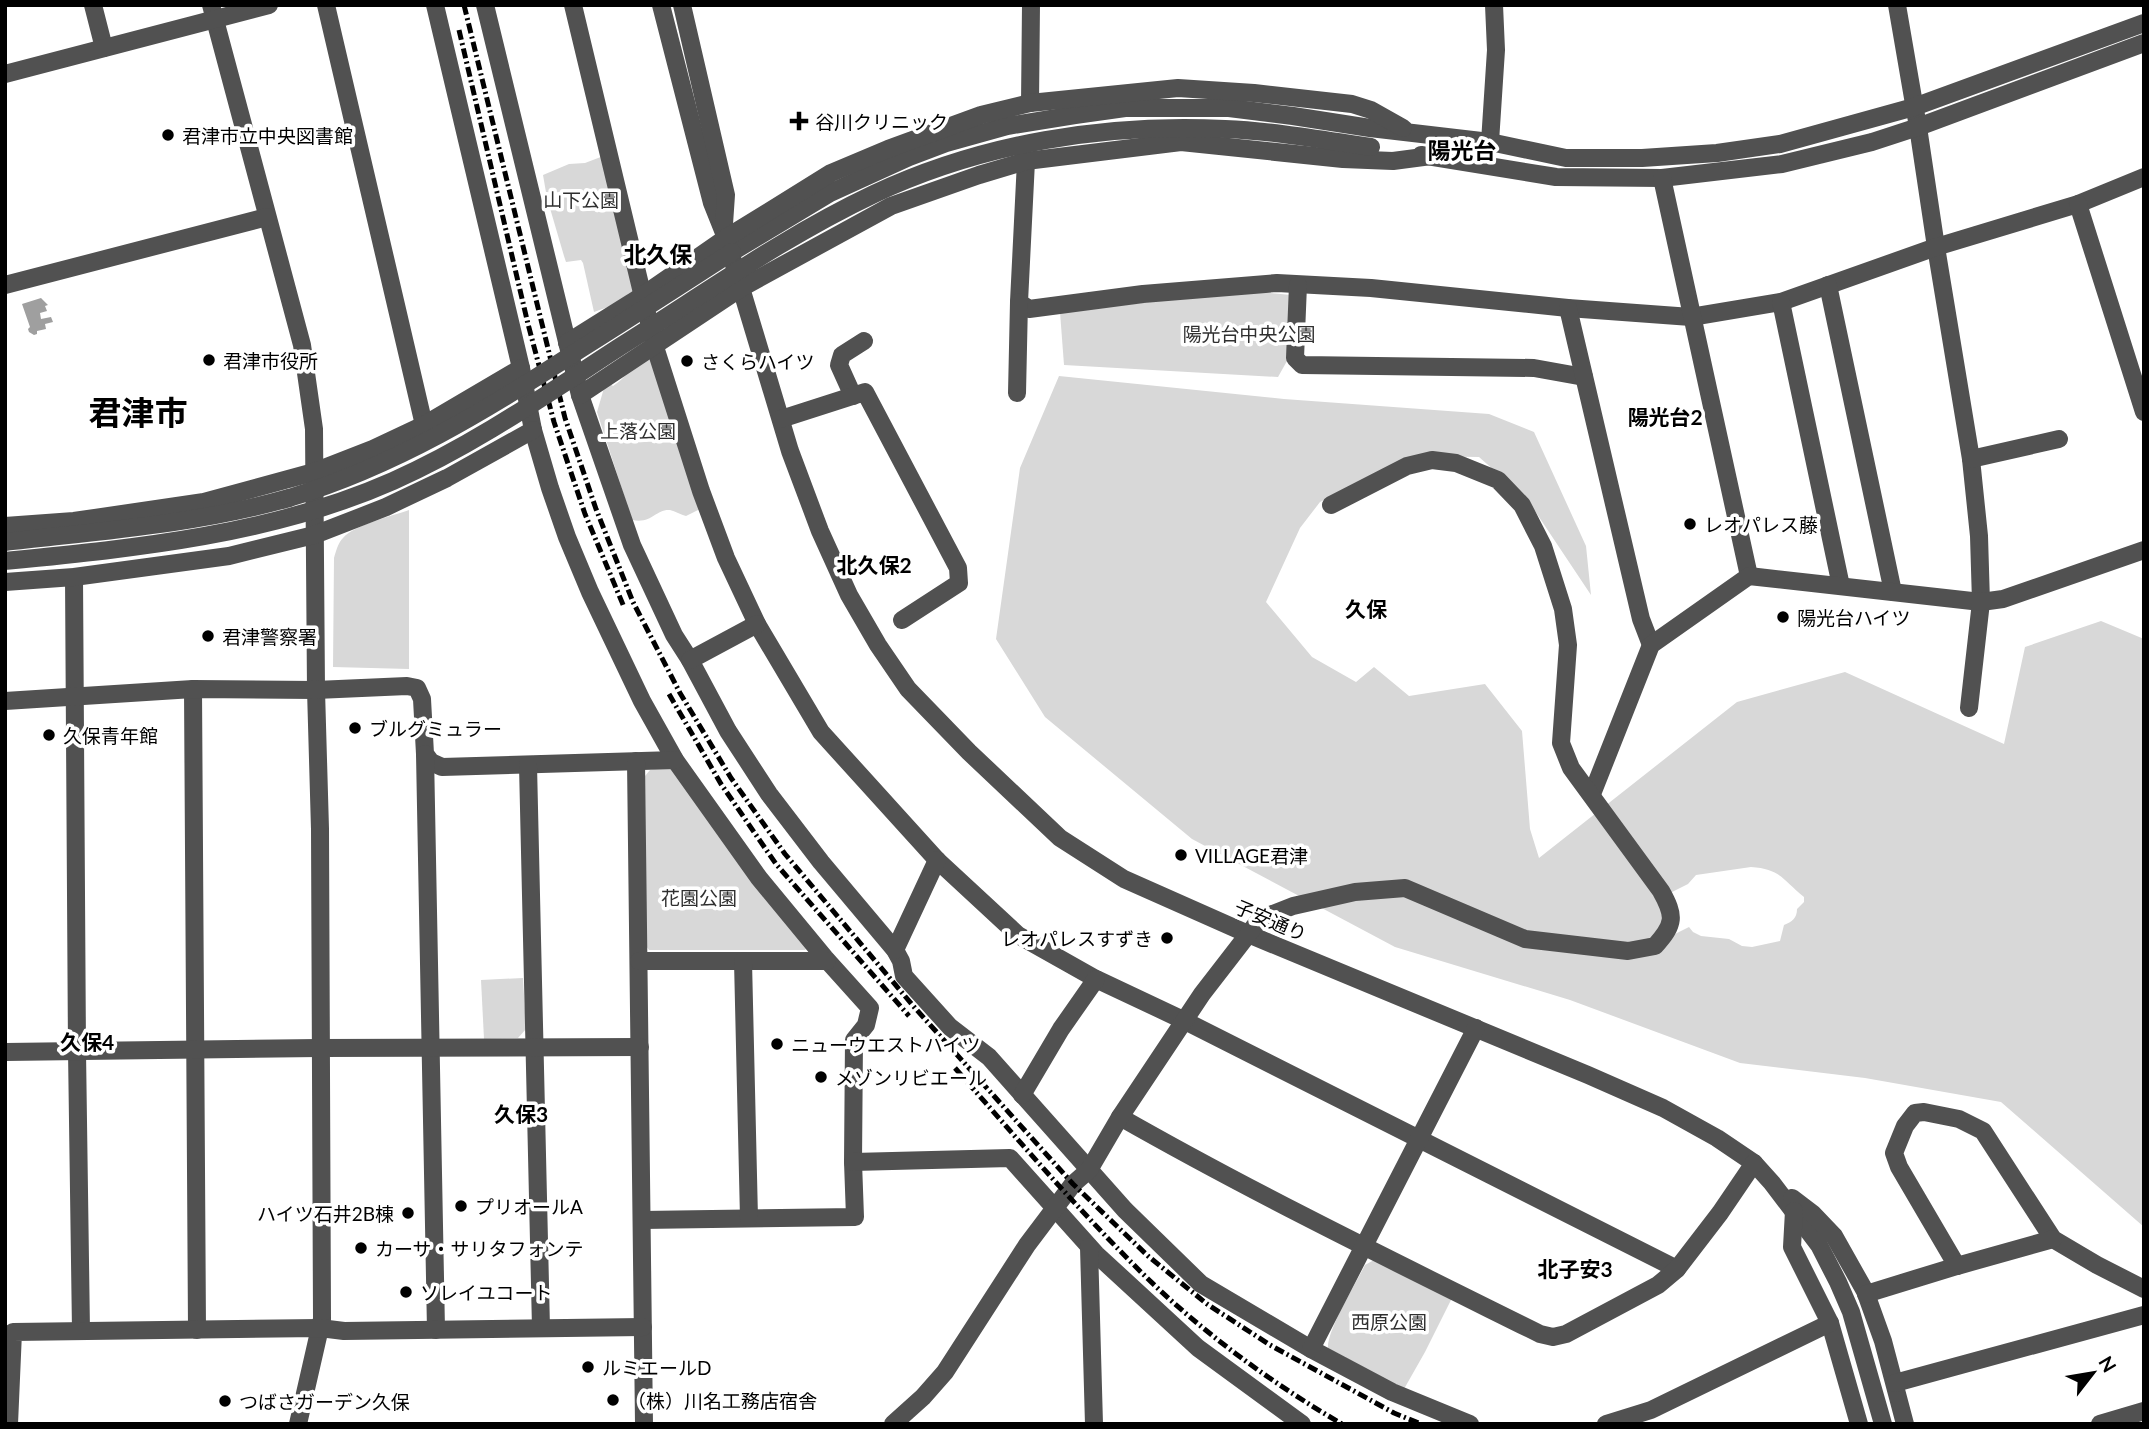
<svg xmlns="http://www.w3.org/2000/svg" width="2149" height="1429" font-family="Lato,'Noto Sans JP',sans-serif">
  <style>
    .green { fill: #d8d8d8; fill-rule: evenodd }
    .water { fill: #9f9f9f }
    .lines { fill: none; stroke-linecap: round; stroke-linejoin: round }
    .minor { stroke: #515151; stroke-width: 18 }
    .rail { stroke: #000; stroke-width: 5; stroke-dasharray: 10 3.5 2 3.5; stroke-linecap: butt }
    .minor-bridge { stroke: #515151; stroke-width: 18 }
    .poi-dot { fill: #000; stroke: #fff; stroke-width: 2.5 }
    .labels { text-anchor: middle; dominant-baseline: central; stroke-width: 7; stroke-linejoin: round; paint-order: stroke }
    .poi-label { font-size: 19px; fill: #000; stroke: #fff; text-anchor: start }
    .park-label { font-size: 19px; fill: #2f2f2f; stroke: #fff }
    .street-label { font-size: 19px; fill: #000; stroke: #fff }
    .neighbourhood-label { font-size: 21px; font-weight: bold; fill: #000; stroke: #fff }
    .quarter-label { font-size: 23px; font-weight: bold; fill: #000; stroke: #fff }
    .town-label { font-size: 33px; font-weight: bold; fill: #000; stroke: #fff }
  </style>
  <rect width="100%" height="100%" fill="#fff"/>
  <g class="green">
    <path d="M606 155 635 290 628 294 622 302 594 312 583 263 581 260 566 262 564 256 547 198 543 175 569 164 585 163Z"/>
    <path d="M1250 291 1291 295 1287 361 1278 377 1064 365 1060 312Z"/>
    <path d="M655 359 700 509 686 516C681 515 675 511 670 510 655 509 653 524 632 520L597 412 604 388 610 384 613 386C629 376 633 360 655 359Z"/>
    <path d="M1059 376 1284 399 1489 414 1534 432 1586 546 1591 595 1527 499 1479 457 1412 456 1320 502 1300 528 1266 602 1312 657 1356 682 1374 667 1409 696 1485 684 1522 731 1530 829 1539 858 1737 702 1845 672 2004 744 2025 647 2101 621 2144 639V1227L2001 1102 1865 1078 1740 1063 1570 1000 1395 947 1192 839 1045 717 996 639 1020 468ZM1751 867C1781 869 1783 880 1804 897V902L1797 909C1797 918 1792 922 1784 925L1780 941 1752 947 1742 946 1729 939 1701 936 1693 932 1689 927 1673 935 1669 908 1670 893 1688 884 1696 875Z"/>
    <path d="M409 510V669L333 667 334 558C336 551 338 543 343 538 354 525 392 516 409 510Z"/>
    <path d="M673 765 809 945 805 950H649L646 946 645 776 650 770Z"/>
    <path d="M523 978 526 1029 518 1038 484 1039 481 980Z"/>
    <path d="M1374 1260 1452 1298 1425 1352 1404 1389 1328 1348C1327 1330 1356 1283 1365 1265Z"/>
  </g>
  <path class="water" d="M41 298 48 305 45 306 47 311 40 313 41 319 51 317 53 322 45 324 46 329 37 331V334L34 335 29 332 28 329 30 327 22 304Z"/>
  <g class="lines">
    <g class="minor">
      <path d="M93 5 104 48"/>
      <path d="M211 5 302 345 314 429 316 690 320 829 322 1319 298 1424"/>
      <path d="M326 5 424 425"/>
      <path d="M435 5 521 368 533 430 550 488 567 537 590 592 642 701 675 760 759 878 825 958 870 1008 866 1025 854 1040 853 1162 855 1217 642 1220"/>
      <path d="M485 5 580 395 632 545 674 635 690 660 728 731 769 794 821 862 895 950 901 961 904 976 950 1027 989 1057 1125 1210 1201 1284 1311 1349 1392 1392 1470 1424"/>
      <path d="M573 5 655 347 701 491 726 558 757 624 821 732 937 860 1018 935 1096 979 1185 1021 1677 1269"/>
      <path d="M661 5 712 203 726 238 790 451 820 531 849 595 878 645 908 689 969 752 1060 838 1124 879 1248 934 1588 1075 1663 1108 1717 1138 1754 1163 1772 1183 1819 1245 1838 1282 1851 1312 1883 1424"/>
      <path d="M682 5 726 195 724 224"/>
      <path d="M1897 5 1918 127 1936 247 1971 459 1979 536 1981 602 1969 708"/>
      <path d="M5 74 269 5"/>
      <path d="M1030 103 1031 5"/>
      <path d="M1490 142 1496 50 1494 5"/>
      <path d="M1421 155 1556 177 1662 178 1782 164 1872 142 1918 127 2144 43"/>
      <path d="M1026 161 1019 302 1029 309 1143 294 1277 283 1371 288 1568 308 1691 317 1781 302 1936 247 2078 204 2144 177"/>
      <path d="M1662 178 1749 576"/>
      <path d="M2078 204 2144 412"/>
      <path d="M732 252 830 193 909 157 946 143 1007 126 1075 115 1125 108H1229L1293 116 1370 128 1490 142 1566 158H1642L1717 153 1780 144 1914 107 2144 23"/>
      <path d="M5 285 267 217"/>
      <path d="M1298 285 1295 358 1302 365 1534 368 1584 377"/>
      <path d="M1828 285 1893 592"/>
      <path d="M1781 302 1841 586"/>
      <path d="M1568 308 1641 619 1651 645"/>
      <path d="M567 343 642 296 726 238 831 173 888 149 981 115 1030 103 1178 88 1254 93 1352 104 1371 110 1403 128"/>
      <path d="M1017 393 1019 302"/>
      <path d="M580 395 741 288 891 206 979 175 1026 161 1181 142 1343 159 1393 161 1431 156"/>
      <path d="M853 396 839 365 842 355 864 341"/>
      <path d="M781 419 865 392 958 568 959 583 902 620"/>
      <path d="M1971 459 2059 439"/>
      <path d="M5 526 74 521 204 502 314 472 373 449 424 425 521 368"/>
      <path d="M5 542C100 531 197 524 289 498"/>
      <path d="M74 577 77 1051 81 1331"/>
      <path d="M5 582 74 577 229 556 314 535 386 507 447 478 533 430"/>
      <path d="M690 660 757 624"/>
      <path d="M193 689 197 1330"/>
      <path d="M5 701 193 689 316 690 407 686 417 688 422 699 425 754 431 762 442 767 675 760"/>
      <path d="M425 754 436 1330"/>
      <path d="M636 761 644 1424"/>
      <path d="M528 765 541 1328"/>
      <path d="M1592 794 1651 645 1749 576 1981 602 2003 599 2144 550"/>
      <path d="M895 950 937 860"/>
      <path d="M639 961H827"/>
      <path d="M743 961 749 1218"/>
      <path d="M5 1052 319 1048 640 1047"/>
      <path d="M1022 1095 1061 1029 1096 979"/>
      <path d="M1120 1117C1257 1195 1399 1264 1540 1334L1553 1337 1566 1334 1658 1285 1677 1269 1720 1213 1754 1163"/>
      <path d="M853 1162 1010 1158 1096 1254 1198 1348 1302 1424"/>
      <path d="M1792 1198 1813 1214 1834 1236 1865 1291 1883 1341 1905 1424"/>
      <path d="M1089 1247 1094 1424"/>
      <path d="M1957 1266 1899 1167 1894 1153 1905 1126 1915 1113 1924 1112 1959 1119 1983 1131 2053 1239 2097 1265 2144 1289"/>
      <path d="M1866 1294 1957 1266 2053 1239"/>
      <path d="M1830 1323 1859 1424"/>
      <path d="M1311 1349 1476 1028"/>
      <path d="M1895 1383 2144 1315"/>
      <path d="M9 1424 13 1332 320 1328 344 1331 643 1327"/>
      <path d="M893 1424 923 1397 945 1372 1027 1245 1073 1184 1089 1170 1120 1117 1202 994 1260 919 1293 906 1355 892 1405 888 1525 939 1628 951 1655 946C1675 924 1675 916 1661 891L1571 768 1561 743 1568 645 1563 609 1543 546 1522 505 1498 480 1456 463 1432 460 1407 466 1331 505"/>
      <path d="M1606 1424 1651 1410 1830 1323 1792 1247 1794 1211"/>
      <path d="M2100 1424 2144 1411"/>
    </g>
    <g class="rail">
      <path d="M464 5 565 418 596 509 633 602 680 693 731 778 785 854 915 1008 1073 1184 1148 1256 1207 1304 1270 1345 1394 1413 1421 1424"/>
      <path d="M459 30 528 324 554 422 585 514 624 607"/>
      <path d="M669 694 721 784 776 864 909 1016"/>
      <path d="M955 1068C1014 1135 1072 1203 1135 1266 1195 1327 1268 1381 1342 1424"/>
    </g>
    <g class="minor-bridge">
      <path d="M289 498C395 466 487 410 579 350 630 318 681 285 732 252"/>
      <path d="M5 561C137 548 271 535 393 481 474 445 547 394 621 346 704 294 785 236 874 194 982 143 1106 123 1225 129 1274 131 1323 140 1371 147"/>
    </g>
  </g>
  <g class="poi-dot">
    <path d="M795.5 110.5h7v7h7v7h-7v7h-7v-7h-7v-7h7z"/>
    <circle cx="168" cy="135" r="7"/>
    <circle cx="209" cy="360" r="7"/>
    <circle cx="687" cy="361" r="7"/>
    <circle cx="1690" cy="524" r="7"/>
    <circle cx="1783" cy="617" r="7"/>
    <circle cx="208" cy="636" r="7"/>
    <circle cx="355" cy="728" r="7"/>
    <circle cx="49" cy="735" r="7"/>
    <circle cx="1181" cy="855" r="7"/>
    <circle cx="1167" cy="938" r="7"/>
    <circle cx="777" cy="1044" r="7"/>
    <circle cx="821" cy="1077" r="7"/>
    <circle cx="461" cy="1206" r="7"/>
    <circle cx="408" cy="1213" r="7"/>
    <circle cx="361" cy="1248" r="7"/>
    <circle cx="406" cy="1292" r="7"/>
    <circle cx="588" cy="1367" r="7"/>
    <circle cx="613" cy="1400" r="7"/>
    <circle cx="225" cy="1401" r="7"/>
  </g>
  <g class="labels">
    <g class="poi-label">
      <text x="815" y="121">谷川クリニック</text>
      <text x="182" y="135">君津市立中央図書館</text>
      <text x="223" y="360">君津市役所</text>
      <text x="701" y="361">さくらハイツ</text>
      <text x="1704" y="524">レオパレス藤</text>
      <text x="1797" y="617">陽光台ハイツ</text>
      <text x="222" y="636">君津警察署</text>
      <text x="369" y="728">ブルグミュラー</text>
      <text x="63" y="735">久保青年館</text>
      <text x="1195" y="855">VILLAGE君津</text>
      <text x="1153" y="938" text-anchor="end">レオパレスすずき</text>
      <text x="791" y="1044">ニューウエストハイツ</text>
      <text x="835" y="1077">メゾンリビエール</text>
      <text x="475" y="1206">プリオールA</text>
      <text x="394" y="1213" text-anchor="end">ハイツ石井2B棟</text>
      <text x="375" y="1248">カーサ・サリタフォンテ</text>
      <text x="420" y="1292">ソレイユコート</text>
      <text x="602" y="1367">ルミエールD</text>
      <text x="627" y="1400">（株）川名工務店宿舎</text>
      <text x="239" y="1401">つばさガーデン久保</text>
    </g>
    <g class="park-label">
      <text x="581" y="199">山下公園</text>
      <text x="1249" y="333">陽光台中央公園</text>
      <text x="638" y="430">上落公園</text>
      <text x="699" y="897">花園公園</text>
      <text x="1389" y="1321">西原公園</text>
    </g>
    <g class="street-label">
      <text transform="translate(1271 920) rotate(23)">子安通り</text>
    </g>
    <g class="neighbourhood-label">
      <text x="1665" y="416">陽光台2</text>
      <text x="874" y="564">北久保2</text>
      <text x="1366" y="608">久保</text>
      <text x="87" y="1041">久保4</text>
      <text x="521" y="1113">久保3</text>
      <text x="1575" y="1268">北子安3</text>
    </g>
    <g class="quarter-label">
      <text x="1462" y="150">陽光台</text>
      <text x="658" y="254">北久保</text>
    </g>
    <g class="town-label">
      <text x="138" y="412">君津市</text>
    </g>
  </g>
  <rect width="2149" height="1429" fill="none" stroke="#000000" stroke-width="14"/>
  <g transform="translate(2093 1373) rotate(59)" stroke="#ffffff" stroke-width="5" paint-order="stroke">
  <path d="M0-5L12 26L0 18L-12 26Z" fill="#000000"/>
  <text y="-10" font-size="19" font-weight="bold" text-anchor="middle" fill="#000000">N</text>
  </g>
</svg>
